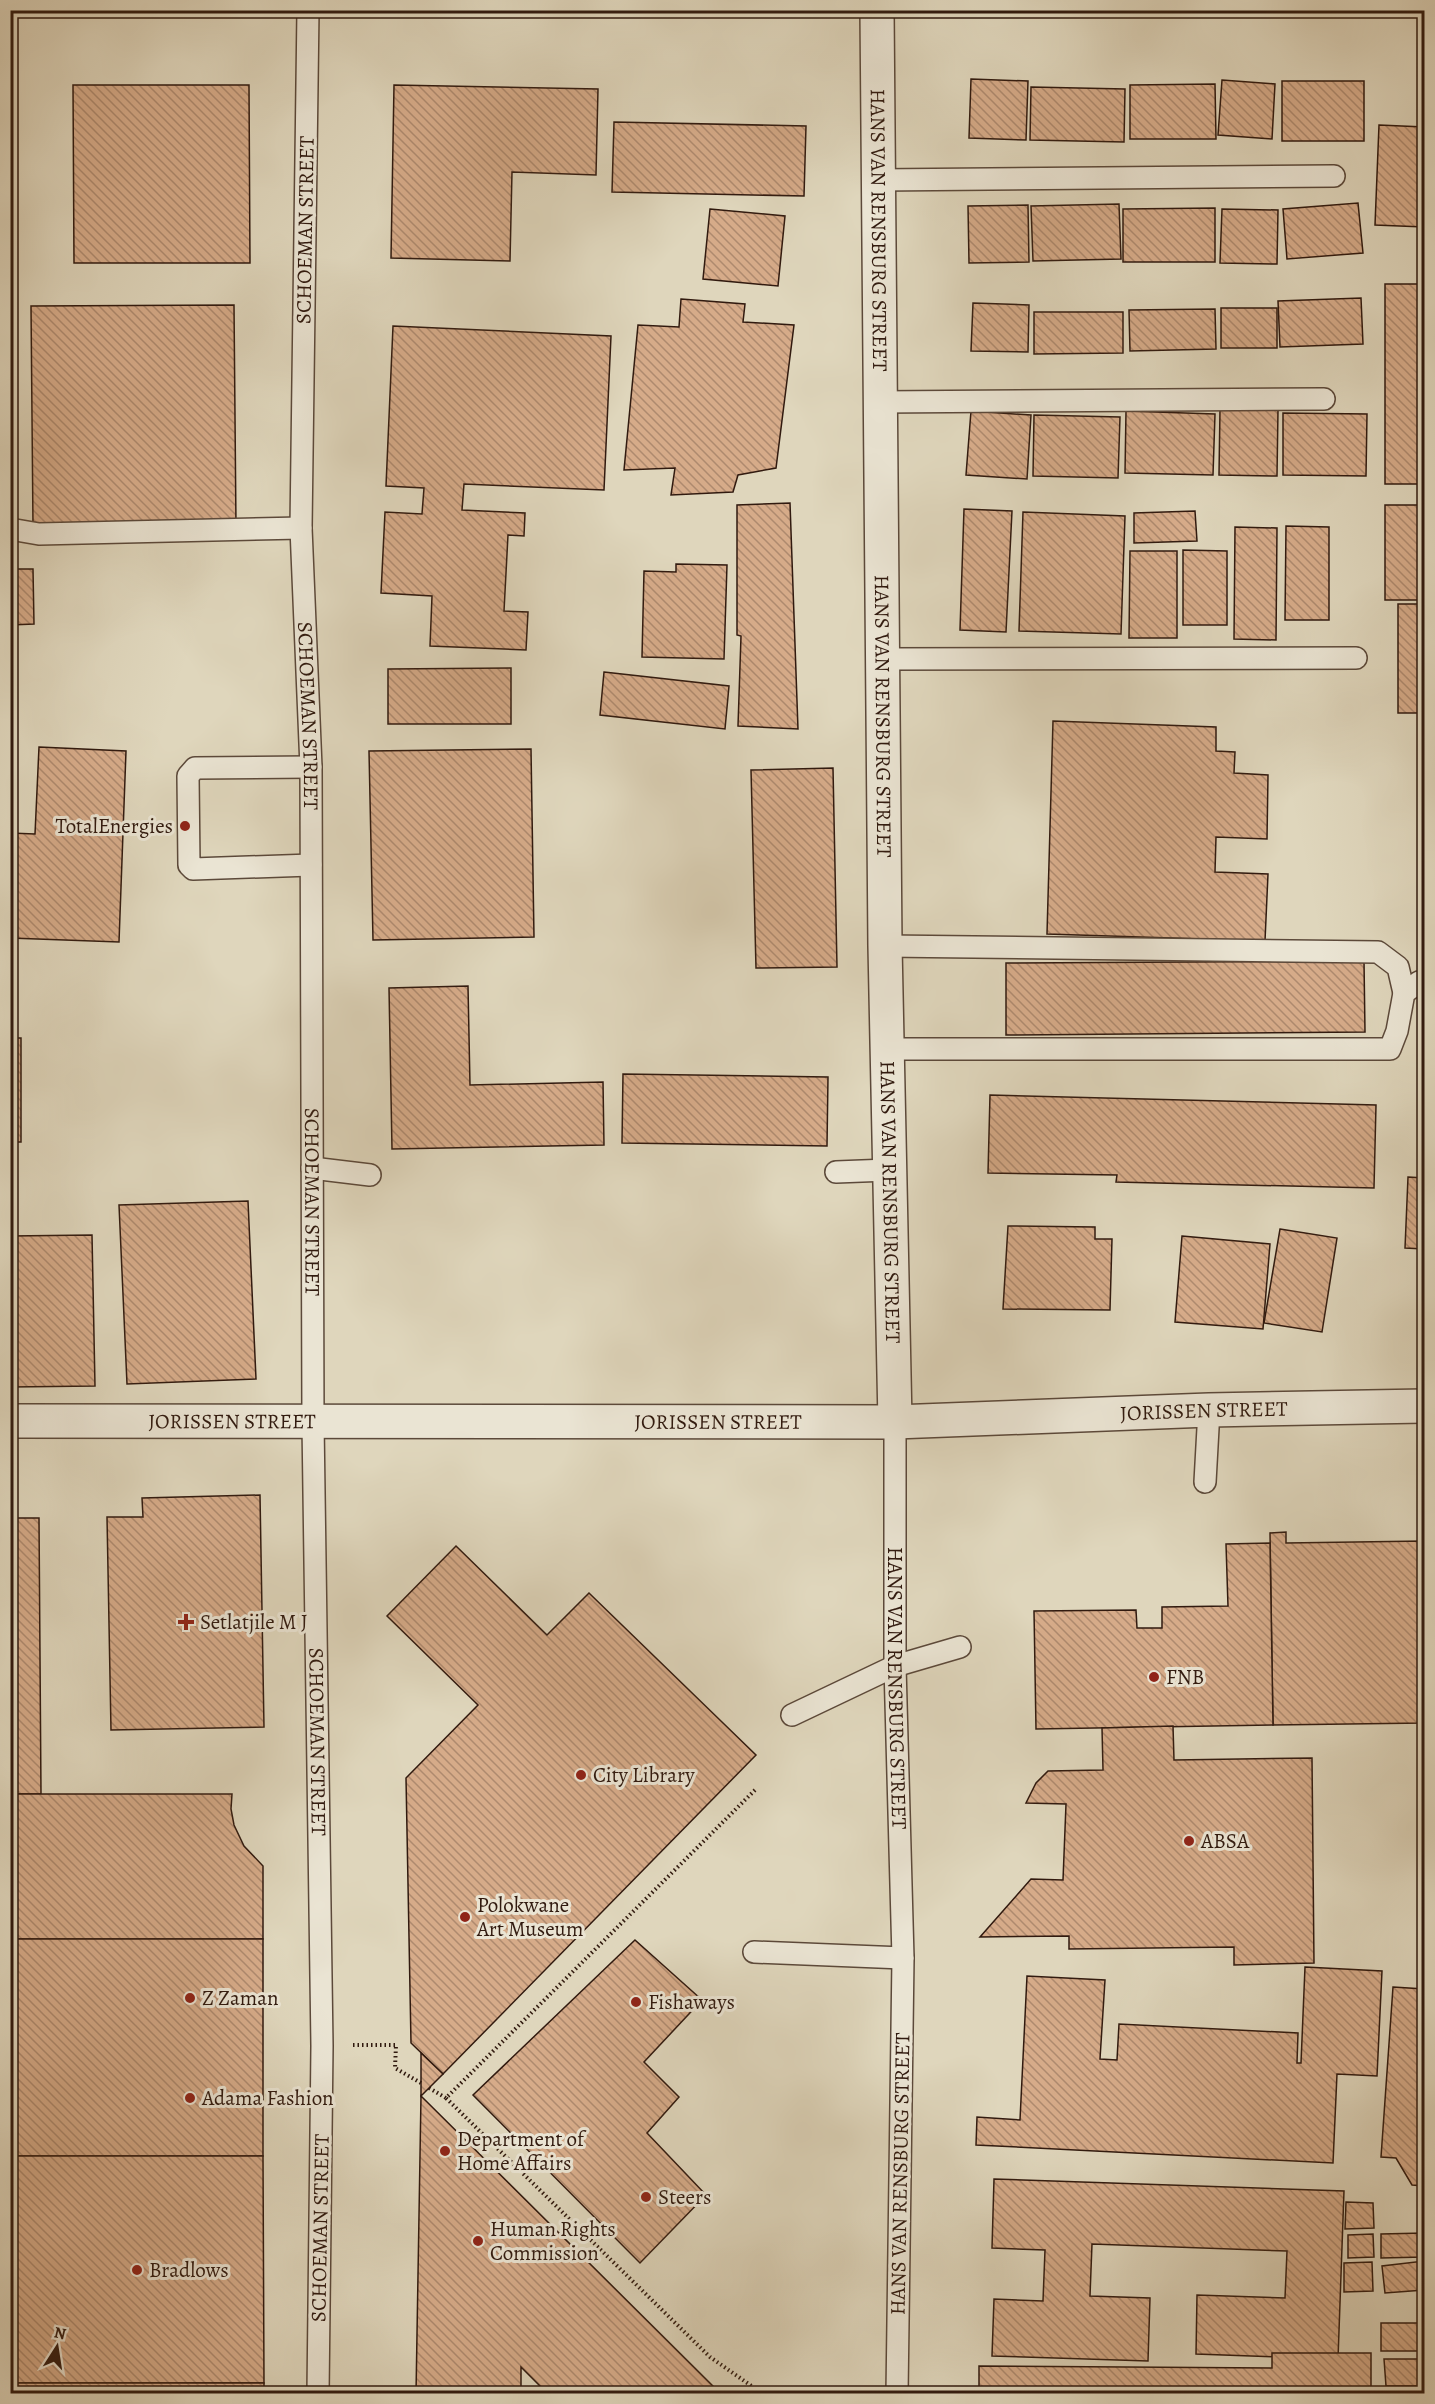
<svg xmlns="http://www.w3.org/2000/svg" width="1435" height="2404" font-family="Alegreya,serif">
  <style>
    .building { fill: url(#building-back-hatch); stroke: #311a0f; stroke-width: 1.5 }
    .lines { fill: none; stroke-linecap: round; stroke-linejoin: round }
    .lane-casing { stroke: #5c493a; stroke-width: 24 }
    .street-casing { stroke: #5c493a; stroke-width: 36 }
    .path { stroke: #311a0f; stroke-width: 4; stroke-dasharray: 1.5 3; stroke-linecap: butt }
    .lane { stroke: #eae4d3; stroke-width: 21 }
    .street { stroke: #eae4d3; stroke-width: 33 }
    .poi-dot { fill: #8f2418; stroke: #eae4d3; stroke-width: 2 }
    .labels { text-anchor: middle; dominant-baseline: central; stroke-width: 6; stroke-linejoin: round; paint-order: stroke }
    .street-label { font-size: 21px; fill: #311a0f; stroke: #eae4d3 }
    .poi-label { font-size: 21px; fill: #311a0f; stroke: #eae4d3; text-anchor: start }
  </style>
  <defs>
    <pattern id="building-back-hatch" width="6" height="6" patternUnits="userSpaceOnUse" patternTransform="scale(1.5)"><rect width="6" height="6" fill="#d6ab89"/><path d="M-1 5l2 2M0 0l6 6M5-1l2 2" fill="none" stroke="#ae8a6e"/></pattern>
  </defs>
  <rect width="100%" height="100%" fill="#dfd6bc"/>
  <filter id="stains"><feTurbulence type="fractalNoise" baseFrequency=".00333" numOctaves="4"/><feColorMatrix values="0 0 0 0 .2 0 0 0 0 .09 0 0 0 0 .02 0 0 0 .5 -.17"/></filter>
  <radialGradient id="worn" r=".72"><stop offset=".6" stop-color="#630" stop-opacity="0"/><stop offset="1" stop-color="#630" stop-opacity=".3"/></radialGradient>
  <g class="building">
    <path d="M971 79 1028 81 1026 140 969 138Z"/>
    <path d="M1222 80 1275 84 1272 139 1218 135Z"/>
    <rect x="1282" y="81" width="82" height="60"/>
    <path d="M1215 84 1216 139H1130V85Z"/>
    <path d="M73 85H249L250 263H74Z"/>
    <path d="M394 85 598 89 596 175 512 172 510 261 391 258Z"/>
    <path d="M1031 87 1125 89 1124 142 1030 140Z"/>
    <path d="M614 122 806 126 804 196 612 192Z"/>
    <path d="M1379 125 1424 127V227L1375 225Z"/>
    <path d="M1358 203 1363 253 1287 259 1283 209Z"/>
    <path d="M1119 204 1121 259 1033 261 1031 206Z"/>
    <path d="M1028 205 1029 262 969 263 968 206Z"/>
    <path d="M1215 208V262H1123V209Z"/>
    <path d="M710 209 785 216 778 286 703 279Z"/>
    <path d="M1222 209 1278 210 1277 264 1220 263Z"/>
    <rect x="1385" y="284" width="39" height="200"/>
    <path d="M1361 298 1363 344 1280 347 1278 301Z"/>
    <path d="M681 299 745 304 743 322 794 325 776 468 738 475 733 492 671 495 675 468 624 470 638 325 679 327Z"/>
    <path d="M973 303 1029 305 1028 352 971 351Z"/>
    <path d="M234 305 236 526 33 527 31 306Z"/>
    <rect x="1221" y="308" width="56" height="40"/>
    <path d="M1215 309 1216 349 1130 351 1129 310Z"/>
    <path d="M1034 312H1123V353L1034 354Z"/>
    <path d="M393 326 611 336 604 490 464 484 462 510 525 513 524 536 508 535 504 611 528 612 526 650 430 646 432 596 381 593 385 512 422 514 424 488 386 486Z"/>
    <path d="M1220 409 1278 410 1277 476 1219 475Z"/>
    <path d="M971 411 1031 415 1027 479 966 475Z"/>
    <path d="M1126 411 1215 414 1213 475 1125 473Z"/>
    <path d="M1283 413 1367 414 1366 476 1283 475Z"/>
    <path d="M1034 415 1120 417 1118 478 1033 476Z"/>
    <path d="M790 503 798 729 738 726 741 636 737 635V505Z"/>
    <rect x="1385" y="505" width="39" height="95"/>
    <path d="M964 509 1012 511 1006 632 960 630Z"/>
    <path d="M1195 511 1197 541 1134 543V513Z"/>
    <path d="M1023 512 1125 516 1121 634 1019 631Z"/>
    <path d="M1286 526 1329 527V620H1285Z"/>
    <path d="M1235 527 1277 528 1276 640 1234 639Z"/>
    <path d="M1183 550 1227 551V625H1183Z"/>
    <path d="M1130 551H1177V638H1129Z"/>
    <path d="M676 564 727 565 724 659 642 657 644 571 676 572Z"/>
    <path d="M10 569H33L34 624 10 625Z"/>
    <rect x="1398" y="604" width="26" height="109"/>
    <path d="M511 668V724H388V669Z"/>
    <path d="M604 672 729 686 725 729 600 715Z"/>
    <path d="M1053 721 1216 727V751L1235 752 1234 773 1268 775 1267 839 1216 837 1215 872 1268 874 1265 941 1047 934Z"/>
    <path d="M39 747 126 751 119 942 10 938V833L35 834Z"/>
    <path d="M531 749 534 937 373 940 369 751Z"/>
    <path d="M833 768 837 967 756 968 751 770Z"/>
    <path d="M1364 961 1365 1032 1006 1035V963Z"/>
    <path d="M468 986 470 1085 603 1082 604 1145 392 1149 389 988Z"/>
    <rect x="10" y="1038" width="11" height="104"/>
    <path d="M623 1074 828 1077 827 1146 622 1143Z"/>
    <path d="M990 1095 1376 1105 1374 1188 1116 1182 1117 1175 988 1173Z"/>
    <path d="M1408 1177 1424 1178V1249L1405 1248Z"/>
    <path d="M248 1201 256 1379 127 1384 119 1205Z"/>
    <path d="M1008 1226 1095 1227V1239H1112L1110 1310 1003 1309Z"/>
    <path d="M1280 1229 1337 1238 1322 1332 1264 1323Z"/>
    <path d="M92 1235 95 1386 10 1387V1236Z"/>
    <path d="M1182 1236 1270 1244 1263 1329 1175 1322Z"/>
    <path d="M260 1495 264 1727 111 1730 107 1517H143L142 1498Z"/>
    <path d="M10 1518H39L41 1794H10Z"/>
    <path d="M1286 1532V1543L1424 1541V1723L1273 1725 1270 1533Z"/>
    <path d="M1270 1543 1273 1725 1036 1729 1034 1611 1136 1610 1137 1628H1162V1607L1228 1606 1226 1544Z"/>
    <path d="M456 1546 547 1635 589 1593 756 1755 443 2074 411 2043 406 1778 478 1705 387 1616Z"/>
    <path d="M1173 1726 1174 1760 1312 1758 1314 1963 1234 1965V1947L1069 1949V1936L980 1937 1031 1879 1063 1880 1066 1804 1026 1803 1036 1783 1048 1771 1103 1770 1102 1728Z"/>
    <path d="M10 1794H232L231 1809 234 1825 244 1846 263 1866V1939H10Z"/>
    <rect x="10" y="1939" width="253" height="217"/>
    <path d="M635 1940 702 2000 644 2062 679 2097 647 2133 706 2195 640 2263 473 2095Z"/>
    <path d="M1305 1967 1382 1971 1377 2076 1337 2074 1333 2163 976 2145 977 2117 1020 2120 1027 1976 1105 1980 1100 2059 1117 2060 1119 2024 1298 2033 1297 2063H1301Z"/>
    <path d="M1393 1987 1424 1989V2186L1412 2185 1396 2158 1381 2157Z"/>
    <path d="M421 2053 443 2074 421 2096Z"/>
    <path d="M421 2096 721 2394H548L521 2367V2394H416Z"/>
    <path d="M10 2156H263L264 2383H10Z"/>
    <path d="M994 2179 1344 2191 1338 2359 1196 2354 1197 2295 1285 2298 1287 2251 1092 2244 1090 2296 1150 2298 1148 2361 992 2356 994 2299 1043 2301 1045 2250 992 2248Z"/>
    <path d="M1346 2202 1373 2203 1374 2228 1345 2229Z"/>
    <path d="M1424 2233V2257L1381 2258V2234Z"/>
    <path d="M1373 2234 1374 2257 1348 2258V2235Z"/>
    <path d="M1424 2261V2290L1385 2293 1382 2266Z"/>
    <path d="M1372 2262 1373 2291 1344 2292V2263Z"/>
    <rect x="1381" y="2323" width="43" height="28"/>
    <path d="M1272 2353H1371V2394H979V2366L1272 2368Z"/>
    <path d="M1384 2359H1424V2386H1386Z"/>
    <rect x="10" y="2383" width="254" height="11"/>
  </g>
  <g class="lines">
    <defs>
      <g id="lane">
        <path id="s1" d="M308 10 301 528 311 767 313 1423 322 2046 318 2394"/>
        <path d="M878 180 1334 176"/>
        <path d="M880 402 1324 399"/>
        <path d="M10 529 39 534 301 528"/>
        <path d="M883 659 1356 658"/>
        <path d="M311 865 193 869 189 865 188 776 195 768 311 767"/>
        <path d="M885 946 1378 952 1398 967 1404 993"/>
        <path d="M887 1049H1390L1397 1031 1404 993 1419 982H1424"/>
        <path d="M312 1168 370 1175"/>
        <path d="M836 1172 888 1170"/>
        <path id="s2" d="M895 1422V1666L903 1958 897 2394"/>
        <path d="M1205 1482 1209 1410"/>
        <path d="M792 1715 895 1666 960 1647"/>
        <path d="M754 1952 903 1958"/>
      </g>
      <g id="street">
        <path id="s3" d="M877 10 885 946 895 1422"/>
        <path id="s4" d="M10 1421 895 1422 1209 1410 1424 1406"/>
      </g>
    </defs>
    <use href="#lane" class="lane-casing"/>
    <use href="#street" class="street-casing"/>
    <g class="path">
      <path d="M755 1790 446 2098 710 2357 763 2394"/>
      <path d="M353 2045H396L395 2068 421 2083"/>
      <path d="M429 2088 446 2098"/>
    </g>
    <use href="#lane" class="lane"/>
    <use href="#street" class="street"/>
  </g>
  <g class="poi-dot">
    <circle cx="185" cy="826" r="6"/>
    <path d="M183 1613h6v6h6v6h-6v6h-6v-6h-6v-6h6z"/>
    <circle cx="1154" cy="1677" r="6"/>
    <circle cx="581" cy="1775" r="6"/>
    <circle cx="1189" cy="1841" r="6"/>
    <circle cx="465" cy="1917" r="6"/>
    <circle cx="190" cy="1998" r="6"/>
    <circle cx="636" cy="2002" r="6"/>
    <circle cx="190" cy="2098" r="6"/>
    <circle cx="445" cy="2151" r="6"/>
    <circle cx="646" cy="2197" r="6"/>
    <circle cx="478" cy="2241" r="6"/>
    <circle cx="137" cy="2270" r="6"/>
  </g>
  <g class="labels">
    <g class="street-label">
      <text transform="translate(305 230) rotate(-89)">SCHOEMAN STREET</text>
      <text stroke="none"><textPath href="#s3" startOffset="220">HANS VAN RENSBURG STREET</textPath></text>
      <text stroke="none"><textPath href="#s1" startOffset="706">SCHOEMAN STREET</textPath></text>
      <text stroke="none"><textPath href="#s3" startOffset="706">HANS VAN RENSBURG STREET</textPath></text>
      <text stroke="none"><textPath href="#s1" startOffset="1192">SCHOEMAN STREET</textPath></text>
      <text stroke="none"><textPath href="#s3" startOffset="1192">HANS VAN RENSBURG STREET</textPath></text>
      <text stroke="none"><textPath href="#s4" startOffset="1194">JORISSEN STREET</textPath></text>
      <text stroke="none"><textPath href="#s4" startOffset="222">JORISSEN STREET</textPath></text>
      <text stroke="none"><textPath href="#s4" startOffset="708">JORISSEN STREET</textPath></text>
      <text stroke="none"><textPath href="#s2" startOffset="266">HANS VAN RENSBURG STREET</textPath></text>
      <text stroke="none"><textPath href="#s1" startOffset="1732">SCHOEMAN STREET</textPath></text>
      <text transform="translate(900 2174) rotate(-89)">HANS VAN RENSBURG STREET</text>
      <text transform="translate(320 2228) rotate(-89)">SCHOEMAN STREET</text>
    </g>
    <g class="poi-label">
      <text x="173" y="826" text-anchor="end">TotalEnergies</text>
      <text x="200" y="1622">Setlatjile M J</text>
      <text x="1166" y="1677">FNB</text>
      <text x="593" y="1775">City Library</text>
      <text x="1201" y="1841">ABSA</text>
      <text x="477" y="1905">Polokwane<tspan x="477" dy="24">Art Museum</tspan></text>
      <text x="202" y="1998">Z Zaman</text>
      <text x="648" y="2002">Fishaways</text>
      <text x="202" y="2098">Adama Fashion</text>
      <text x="457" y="2139">Department of<tspan x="457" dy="24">Home Affairs</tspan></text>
      <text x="658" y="2197">Steers</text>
      <text x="490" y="2229">Human Rights<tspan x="490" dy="24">Commission</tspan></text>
      <text x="149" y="2270">Bradlows</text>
    </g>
  </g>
  <rect width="1435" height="2404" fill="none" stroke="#dfd6bc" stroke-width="36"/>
  <rect x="12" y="12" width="1411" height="2380" fill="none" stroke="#311a0f" stroke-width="3"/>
  <rect x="18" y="18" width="1399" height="2368" fill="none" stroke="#311a0f" stroke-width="1.5"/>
  <g transform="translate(57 2347) rotate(12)" stroke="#eae4d3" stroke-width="4.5" paint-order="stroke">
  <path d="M0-4.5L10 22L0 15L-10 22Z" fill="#311a0f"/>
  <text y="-9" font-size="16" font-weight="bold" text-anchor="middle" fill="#311a0f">N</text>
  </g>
  <rect width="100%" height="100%" filter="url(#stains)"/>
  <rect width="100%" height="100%" fill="url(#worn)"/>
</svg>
